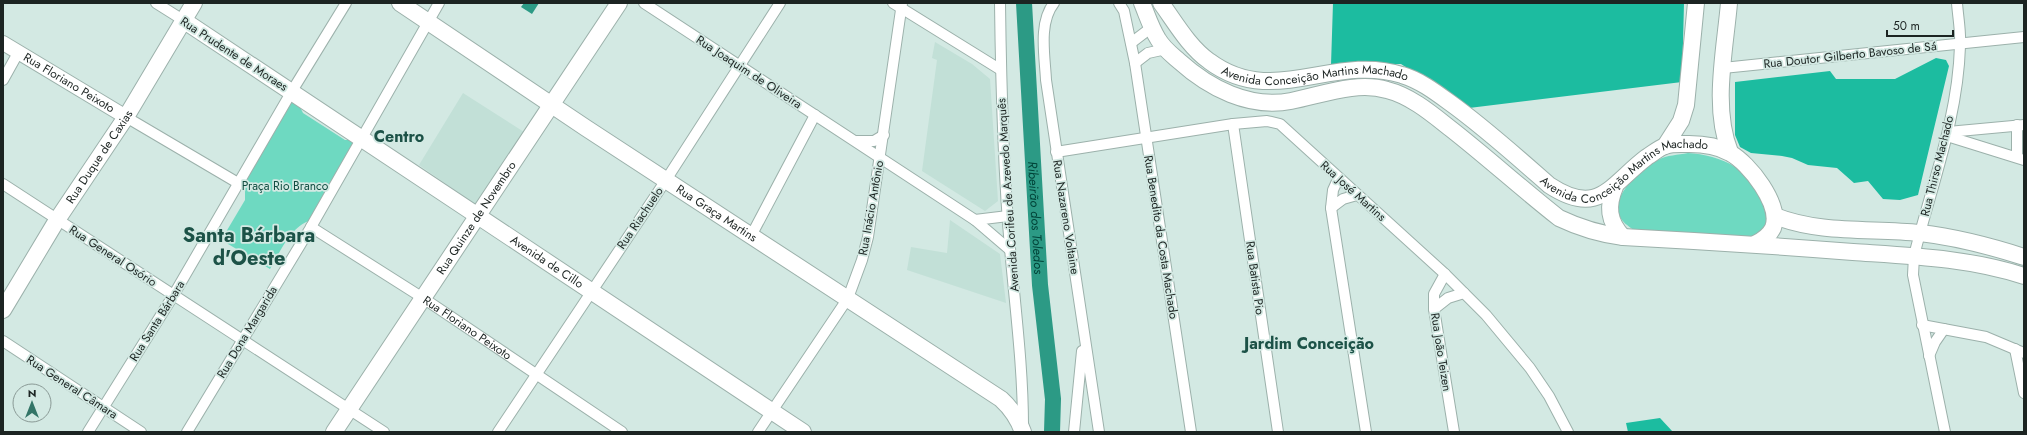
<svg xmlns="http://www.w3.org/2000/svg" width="2027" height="435" font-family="Jost,sans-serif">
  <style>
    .built { fill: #c2e0d7 }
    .green { fill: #6ed9c1 }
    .forest { fill: #1cbca0 }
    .water { fill: #2c9a85 }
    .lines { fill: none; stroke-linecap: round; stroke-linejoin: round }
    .river { stroke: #2c9a85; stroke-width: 16 }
    .street-casing { stroke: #9cb1ab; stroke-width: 12 }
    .secondary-casing { stroke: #9cb1ab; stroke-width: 16 }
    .primary-casing { stroke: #9cb1ab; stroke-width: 18 }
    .street { stroke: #fff; stroke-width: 10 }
    .secondary { stroke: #fff; stroke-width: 14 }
    .primary { stroke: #fff; stroke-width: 16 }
    .labels { text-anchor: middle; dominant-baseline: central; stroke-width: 3.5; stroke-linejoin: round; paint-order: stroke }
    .street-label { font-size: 12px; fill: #1c2422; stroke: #d3e9e3 }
    .park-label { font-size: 12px; fill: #104d41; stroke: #d3e9e3 }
    .water-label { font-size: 13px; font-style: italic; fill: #014338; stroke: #d3e9e3 }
    .district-label { font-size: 16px; font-weight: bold; fill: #1c5247; stroke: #d3e9e3 }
    .town-label { font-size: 20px; font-weight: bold; fill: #1c5247; stroke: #d3e9e3 }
  </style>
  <rect width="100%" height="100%" fill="#d3e9e3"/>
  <g class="built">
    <path d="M935 42 972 64 990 79 998 201 985 211 922 171 937 60 932 58Z"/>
    <path d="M463 93 524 132 476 205 419 165Z"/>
    <path d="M950 220 1000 254 1006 303 907 270 911 247 947 253Z"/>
  </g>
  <g class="green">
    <path d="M292 102 299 105 303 113 345 140H354L356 143 311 220C290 227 281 251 270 269L218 238 222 231 226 232 245 200V178Z"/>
    <path d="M1688 153C1703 154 1722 158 1735 167 1748 177 1773 210 1765 228 1762 234 1753 237 1747 238L1634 230C1628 226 1622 222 1619 215 1611 195 1642 168 1658 160 1667 155 1678 155 1688 153Z"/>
  </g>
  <g class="forest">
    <path d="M1333 3H1684L1682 82 1469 108 1401 64 1331 65Z"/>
    <path d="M1936 58 1946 60 1949 66 1918 195 1900 200 1883 199 1868 181 1854 183 1837 168 1808 165 1792 158 1782 156 1751 153 1740 147 1735 135V82L1830 71 1836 79H1895Z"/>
    <path d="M1660 418 1673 432H1628L1626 423Z"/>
  </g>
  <path class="water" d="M524 3H539L532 14 521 7Z"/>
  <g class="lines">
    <path class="river" id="s1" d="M1024 3 1040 285 1053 399 1052 432"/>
    <defs>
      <g id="street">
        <path d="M156 3 183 20"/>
        <path d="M644 3 975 220 1010 250"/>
        <path d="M893 3 1001 70"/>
        <path d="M1000 3C1001 85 1003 167 1010 248 1015 307 1023 366 1023 426"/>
        <path d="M1054 3C1038 23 1045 57 1046 80L1099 432"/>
        <path d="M1119 3 1124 11 1135 63 1191 432"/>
        <path d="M1131 43 1152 27"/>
        <path d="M1135 63 1148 53 1166 49"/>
        <path d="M1723 68 2024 37"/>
        <path d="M3 80 18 53"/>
        <path d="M126 117 238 183"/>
        <path d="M1233 124 1278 432"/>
        <path d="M1948 132 2024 125"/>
        <path d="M1947 136 2024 160"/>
        <path d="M857 141H874L884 135"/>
        <path d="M1056 152 1233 124 1267 121 1280 124 1445 274 1486 315 1530 368 1549 396 1568 432"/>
        <path d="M2017 157V125"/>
        <path d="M1338 179 1333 190 1331 208 1366 432"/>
        <path d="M3 184 384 432"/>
        <path d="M1331 208 1343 199 1357 195"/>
        <path d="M975 220 1008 216"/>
        <path id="s2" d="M311 227 423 298 622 432"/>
        <path d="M751 236 815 115"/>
        <path d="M1445 274 1434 294V309L1454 432"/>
        <path d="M1434 309 1448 298 1464 293"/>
        <path d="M1922 325 1986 337 2024 353"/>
        <path d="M3 341 141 432"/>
        <path d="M2015 349 2024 393"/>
        <path d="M1929 356 1935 342 1944 329"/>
        <path d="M88 432 173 296 292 91 346 3"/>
        <path d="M187 432 311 227 439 3"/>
        <path d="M498 432 666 180 780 3"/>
        <path d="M758 432 848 298 862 260 868 237 902 3"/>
        <path d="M1074 432 1082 351"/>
        <path d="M1945 432 1913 275 1914 256C1931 187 1958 118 1960 46 1961 32 1958 17 1957 3"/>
      </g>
      <g id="secondary">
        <path id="s3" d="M3 43 126 117"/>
      </g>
      <g id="primary">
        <path id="s4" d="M400 3 586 128 1001 399C1012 409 1018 418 1023 432"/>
        <path d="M1142 3C1147 15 1151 28 1158 39 1163 48 1171 54 1179 61 1209 88 1249 109 1291 101 1322 95 1356 81 1387 90 1411 96 1432 114 1451 129 1488 158 1522 189 1559 218 1580 228 1599 234 1623 237 1700 241 1776 246 1853 252 1911 256 1969 258 2024 276"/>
        <path id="s5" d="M1161 3C1175 22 1189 47 1209 61 1273 109 1333 53 1402 75 1419 80 1434 91 1449 102 1484 127 1516 156 1549 185 1599 218 1610 185 1647 157 1652 154 1659 148 1665 146 1672 143 1681 144 1689 144 1703 144 1718 146 1730 153 1749 163 1782 205 1773 228 1769 236 1763 240 1755 244"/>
        <path d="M1729 3C1725 50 1712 108 1730 152"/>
        <path id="s6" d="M183 20 803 432"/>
        <path d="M1665 146 1681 121 1686 105 1696 3"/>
        <path d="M1615 187C1607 206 1608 221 1623 237"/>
        <path d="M1775 216C1820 234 1872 228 1920 233 1955 237 1990 246 2024 257"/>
        <path id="s7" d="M3 310 57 220 126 117 194 3"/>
        <path id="s8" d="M334 432 619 3"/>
      </g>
    </defs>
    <use href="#street" class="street-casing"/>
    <use href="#secondary" class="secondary-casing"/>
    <use href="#primary" class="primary-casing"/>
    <use href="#street" class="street"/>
    <use href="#secondary" class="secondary"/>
    <use href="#primary" class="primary"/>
  </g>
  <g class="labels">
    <g class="street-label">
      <text transform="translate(234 54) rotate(33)">Rua Prudente de Moraes</text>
      <text transform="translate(1850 55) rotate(-6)">Rua Doutor Gilberto Bavoso de Sá</text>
      <text transform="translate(749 72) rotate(33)">Rua Joaquim de Oliveira</text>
      <text stroke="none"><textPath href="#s5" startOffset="186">Avenida Conceição Martins Machado</textPath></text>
      <text stroke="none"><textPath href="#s3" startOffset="77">Rua Floriano Peixoto</textPath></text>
      <text stroke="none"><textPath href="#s7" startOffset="181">Rua Duque de Caxias</textPath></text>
      <text stroke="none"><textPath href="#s5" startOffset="544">Avenida Conceição Martins Machado</textPath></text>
      <text transform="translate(1937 166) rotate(-76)">Rua Thirso Machado</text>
      <text transform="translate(1353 191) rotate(42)">Rua José Martins</text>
      <text transform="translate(1008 195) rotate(-94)">Avenida Corifeu de Azevedo Marquês</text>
      <text transform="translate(871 208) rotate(-80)">Rua Inácio Antônio</text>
      <text stroke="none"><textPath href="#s4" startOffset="380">Rua Graça Martins</textPath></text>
      <text transform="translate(1066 217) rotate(81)">Rua Nazareno Voltaine</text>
      <text stroke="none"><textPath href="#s8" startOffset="257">Rua Quinze de Novembro</textPath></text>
      <text transform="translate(640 218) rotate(-56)">Rua Riachuelo</text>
      <text transform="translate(1161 237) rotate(81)">Rua Benedito da Costa Machado</text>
      <text transform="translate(113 256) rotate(33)">Rua General Osório</text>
      <text stroke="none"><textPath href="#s6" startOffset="437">Avenida de Cillo</textPath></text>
      <text transform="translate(1255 278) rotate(82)">Rua Batista Pio</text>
      <text transform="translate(157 321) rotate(-58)">Rua Santa Bárbara</text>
      <text stroke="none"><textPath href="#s2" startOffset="186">Rua Floriano Peixoto</textPath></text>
      <text transform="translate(247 332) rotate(-59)">Rua Dona Margarida</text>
      <text transform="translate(1441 352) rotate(81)">Rua João Teizen</text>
      <text transform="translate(72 387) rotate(33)">Rua General Câmara</text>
    </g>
    <g class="park-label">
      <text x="285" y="186">Praça Rio Branco</text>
    </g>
    <g class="water-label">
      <text stroke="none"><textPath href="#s1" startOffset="215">Ribeirão dos Toledos</textPath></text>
    </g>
    <g class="district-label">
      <text x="399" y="136">Centro</text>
      <text x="1309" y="343">Jardim Conceição</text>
    </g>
    <g class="town-label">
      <text x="249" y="235">Santa Bárbara<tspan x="249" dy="23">d'Oeste</tspan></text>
    </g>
  </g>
  <rect width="2027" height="435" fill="none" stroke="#1c2422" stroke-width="8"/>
  <g transform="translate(32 403)"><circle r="19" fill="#d3e9e3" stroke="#8a9a96"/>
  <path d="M0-3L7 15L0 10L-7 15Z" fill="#337567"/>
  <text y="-6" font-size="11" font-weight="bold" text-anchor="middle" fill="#1c2422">N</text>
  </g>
  <path d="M1887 30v6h66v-6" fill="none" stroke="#1c2422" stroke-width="2"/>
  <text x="1893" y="30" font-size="12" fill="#1c2422" stroke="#d3e9e3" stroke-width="3" paint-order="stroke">50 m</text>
</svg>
